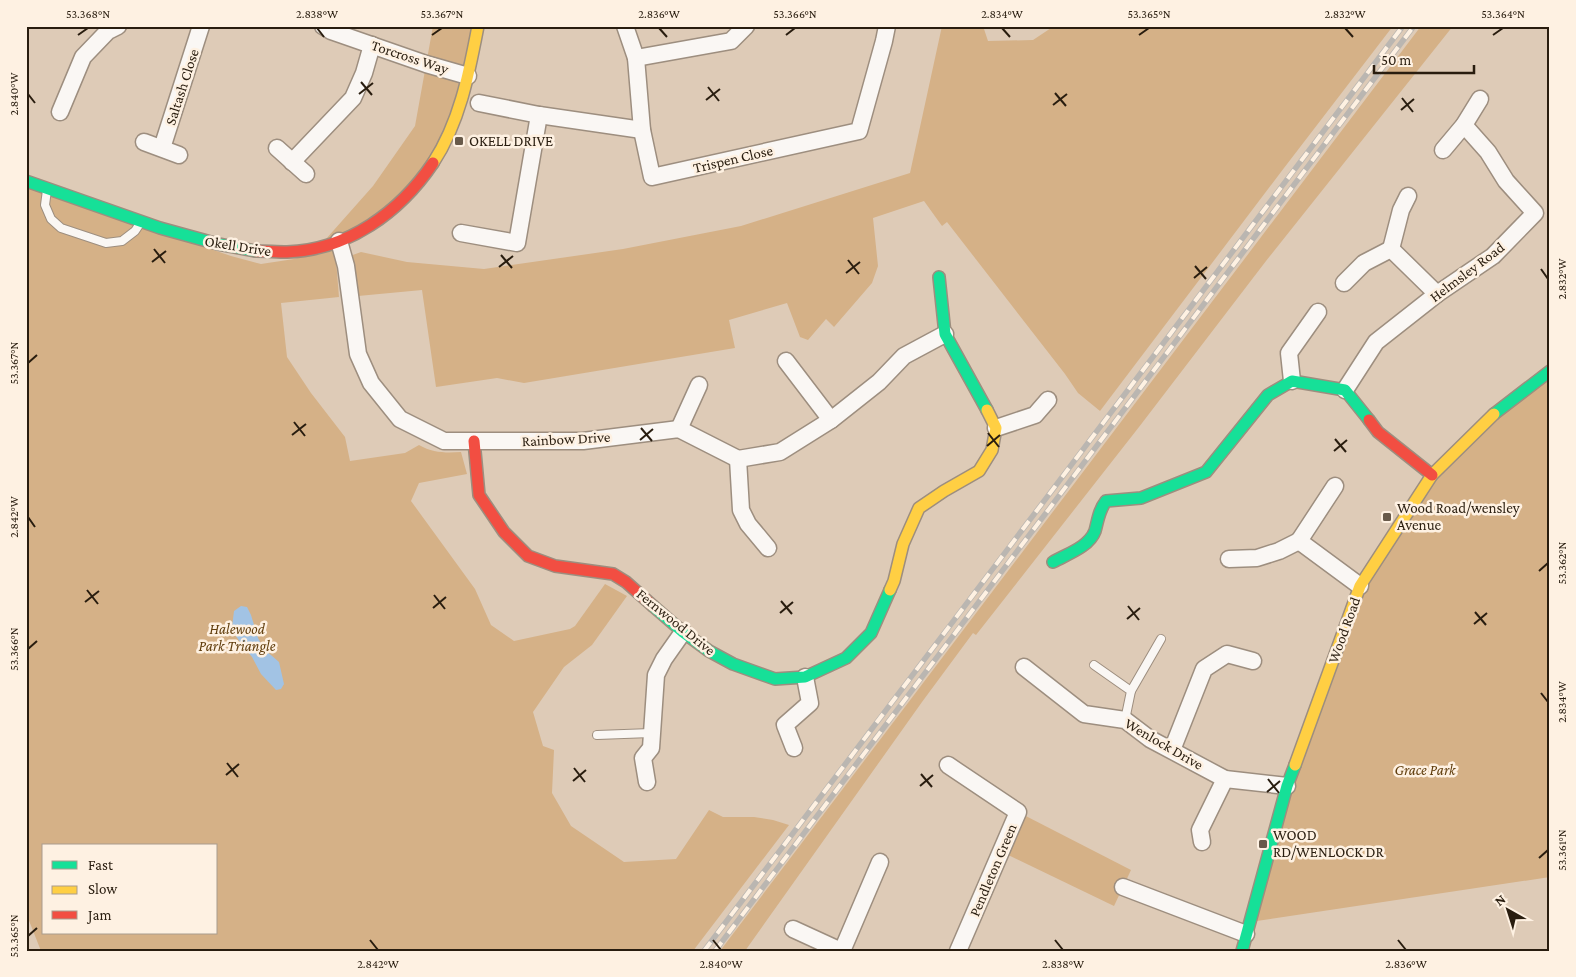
<svg xmlns="http://www.w3.org/2000/svg" width="1576" height="977" font-family="'Crimson Pro',serif">
  <style>
    .green { fill: #d5b187; fill-rule: evenodd }
    .water { fill: #a2c3e4 }
    .lines { fill: none; stroke-linecap: round; stroke-linejoin: round }
    .lane-casing { stroke: #9d8e7f; stroke-width: 10 }
    .street-casing { stroke: #9d8e7f; stroke-width: 19 }
    .fast-casing { stroke: #9d8e7f; stroke-width: 14 }
    .slow-casing { stroke: #9d8e7f; stroke-width: 14 }
    .jam-casing { stroke: #9d8e7f; stroke-width: 14 }
    .lane { stroke: #faf7f4; stroke-width: 8 }
    .street { stroke: #faf7f4; stroke-width: 16 }
    .fast { stroke: #16e098; stroke-width: 11 }
    .slow { stroke: #ffcf43; stroke-width: 11 }
    .jam { stroke: #f24e42; stroke-width: 11 }
    .rail-casing { stroke: #bab6b1; stroke-width: 5.5 }
    .rail { stroke: #fef1e2; stroke-width: 4; stroke-dasharray: 11; stroke-linecap: butt }
    .ticks { fill: none; stroke: #291d0f; stroke-width: 2 }
    .poi-dot { fill: #685a4a; stroke: #fef1e2; stroke-width: 2 }
    .labels { text-anchor: middle; dominant-baseline: central; stroke-width: 5; stroke-linejoin: round; paint-order: stroke }
    .street-label { font-size: 15px; fill: #291d0f; stroke: #fef1e2 }
    .poi-label { font-size: 15px; fill: #291d0f; stroke: #fef1e2; text-anchor: start }
    .park-label { font-size: 15px; font-style: italic; fill: #603d0c; stroke: #fef1e2 }
    .neatline { fill: none; stroke: #291d0f; stroke-width: 2 }
    .ticks-label { font-size: 12px; text-anchor: middle; fill: #291d0f }
  </style>
  <rect width="100%" height="100%" fill="#decbb7"/>
  <g class="green">
    <path d="M433 26H477L442 150 395 210 318 248 373 186 415 126Z"/>
    <path d="M942 26H983L988 41 1033 40 1054 26H1393L1284 168 1100 411 1078 393 1065 374 947 222 942 226 924 201 873 218 878 266 872 283 834 327 826 319 808 340 800 337 787 303 729 320 735 348 524 383 497 378 436 387 422 290 358 296 350 256 361 252 407 262 484 269 623 249 741 226 910 173Z"/>
    <path d="M1421 26H1453L1266 261 1139 427 976 635 973 633 922 702 745 951H720Z"/>
    <path d="M26 186 231 256 261 264 294 259 335 248 339 297 281 303 287 357 311 393 345 437 350 461 405 453 419 445C433 453 446 453 461 452L467 474 419 483 411 501 475 589 491 625 514 641 570 629 575 626 605 584 627 596 592 645 564 667 533 712 543 746 554 750 552 793 571 826 624 862 676 859 709 810 723 817H754L773 820 789 825 693 951H41L26 913ZM44 846H216V933H44Z"/>
    <path d="M1550 372V877L1250 922 1355 598 1441 466Z"/>
    <path d="M1018 812 1131 870 1114 906 1002 852Z"/>
  </g>
  <path class="water" d="M241 606 247 607 251 615 258 638 264 649 279 662 284 684 281 689 276 690 261 674 252 657 243 646 233 632 232 627 234 611Z"/>
  <g class="lines">
    <defs>
      <g id="lane">
        <path d="M47 190 45 205 51 219 61 228 106 243 122 241 135 231 139 225"/>
        <path d="M1094 665 1131 691 1125 720"/>
        <path d="M1131 691 1161 639"/>
        <path d="M597 735 651 733"/>
      </g>
      <g id="street">
        <path d="M323 26 331 31 426 64 468 76"/>
        <path d="M625 26 636 58 642 130 652 177 859 131 884 41 887 26"/>
        <path d="M636 58 731 41 746 26"/>
        <path d="M479 103 539 115 642 130"/>
        <path d="M60 112 83 57 108 31 118 26"/>
        <path d="M144 142 179 155"/>
        <path d="M162 148 201 26"/>
        <path d="M277 148 306 174"/>
        <path d="M1443 150 1464 125 1480 99"/>
        <path d="M292 162 353 98 364 73 372 45"/>
        <path d="M461 233 517 243 539 115"/>
        <path d="M339 241 346 266 358 354 371 383 400 419 444 441H583L679 429 738 459 780 452 831 420 879 382 904 356 945 334"/>
        <path d="M1391 249 1401 210 1408 196"/>
        <path d="M1344 283 1364 263 1391 249 1437 294"/>
        <path d="M786 361 831 420"/>
        <path d="M1292 381 1289 353 1318 312"/>
        <path d="M1345 390 1376 342 1437 294 1493 256 1535 213 1506 181 1488 152 1464 125"/>
        <path d="M996 428 1035 415 1048 400"/>
        <path d="M679 429 699 385"/>
        <path d="M738 459 741 510 748 524 768 548"/>
        <path d="M1335 486 1299 541 1360 586"/>
        <path d="M1229 559 1257 558 1279 551 1299 541"/>
        <path d="M1024 667 1084 714 1125 720 1150 739 1225 779 1287 786"/>
        <path d="M794 748 785 725 810 703 805 677"/>
        <path d="M1172 750 1204 669 1227 654 1253 661"/>
        <path d="M948 765 1018 812 958 951"/>
        <path d="M647 782 643 758 651 748 656 675 664 659 683 632"/>
        <path d="M1202 842 1200 830 1225 779"/>
        <path d="M1123 887 1246 934"/>
        <path d="M793 929 841 951"/>
        <path d="M842 951 880 862"/>
      </g>
      <g id="fast">
        <path d="M26 181 160 228 218 244 256 251"/>
        <path d="M939 277 945 334 987 410"/>
        <path d="M1494 414 1550 371"/>
        <path d="M1053 562C1067 554 1089 547 1095 531 1098 520 1099 510 1106 501L1141 498 1206 472 1268 395 1292 381 1345 390 1369 420"/>
        <path d="M653 606 683 632 709 651 733 664 775 679 805 677 846 658 871 633 890 590"/>
        <path d="M1242 951 1287 786 1295 765"/>
      </g>
      <g id="slow">
        <path d="M433 163C460 122 469 73 478 26"/>
        <path d="M890 590 894 581 903 544 919 508 944 491 979 471 992 450 996 428 987 410"/>
        <path d="M1295 765 1360 586 1432 475 1494 414"/>
      </g>
      <g id="jam">
        <path d="M256 251C266 251 277 252 287 252 348 250 400 212 433 163"/>
        <path d="M1369 420 1378 432 1432 475"/>
        <path d="M474 441 479 495 504 532 528 556 555 566 613 574 626 582 653 606"/>
      </g>
    </defs>
    <use href="#lane" class="lane-casing"/>
    <use href="#street" class="street-casing"/>
    <use href="#fast" class="fast-casing"/>
    <use href="#slow" class="slow-casing"/>
    <use href="#jam" class="jam-casing"/>
    <use href="#lane" class="lane"/>
    <use href="#street" class="street"/>
    <use href="#fast" class="fast"/>
    <use href="#slow" class="slow"/>
    <use href="#jam" class="jam"/>
    <defs>
      <g id="rail">
        <path d="M704 951 1403 26"/>
        <path d="M715 951 1414 26"/>
      </g>
    </defs>
    <use href="#rail" class="rail-casing"/>
    <use href="#rail" class="rail"/>
  </g>
  <path class="ticks" d="M317 28 324 37M659 28 667 37M1002 28 1010 37M1345 28 1353 37M78 35 88 28M432 35 442 28M786 35 795 28M1139 35 1149 28M1493 35 1503 28M361 82 372 95M708 87 719 101M1055 93 1066 106M28 94 35 103M359 94 373 83M1402 98 1413 112M706 100 720 89M1053 105 1067 94M1401 110 1414 99M154 249 165 263M501 255 512 268M848 260 859 274M152 262 166 251M1195 266 1206 279M499 267 513 256M1541 269 1548 279M846 273 860 262M1194 278 1207 267M28 363 37 355M294 422 305 436M641 428 652 441M988 433 999 447M292 435 306 424M1335 439 1346 452M640 440 653 429M987 446 1000 435M1334 451 1347 440M28 517 35 527M1539 571 1548 563M87 590 98 604M434 595 445 609M781 601 792 614M85 602 99 591M1128 606 1139 620M433 608 446 597M1475 612 1486 625M780 613 793 602M1127 619 1140 608M1474 624 1487 613M28 649 37 641M1541 693 1548 702M227 763 238 777M574 768 585 782M921 774 932 787M226 775 239 764M1268 779 1279 793M573 781 586 770M920 786 933 775M1267 792 1280 781M1539 858 1548 850M28 936 37 928M370 940 378 950M713 940 721 950M1055 940 1063 950M1398 940 1406 950"/>
  <g class="poi-dot">
    <rect x="454" y="136" width="10" height="10" rx="2.5"/>
    <rect x="1382" y="512" width="10" height="10" rx="2.5"/>
    <rect x="1258" y="839" width="10" height="10" rx="2.5"/>
  </g>
  <g class="labels">
    <g class="street-label">
      <text transform="translate(410 57) rotate(18)">Torcross Way</text>
      <text transform="translate(182 87) rotate(-72)">Saltash Close</text>
      <text transform="translate(733 159) rotate(-13)">Trispen Close</text>
      <text transform="translate(238 246) rotate(9)">Okell Drive</text>
      <text transform="translate(1467 272) rotate(-37)">Helmsley Road</text>
      <text transform="translate(566 439) rotate(-3)">Rainbow Drive</text>
      <text transform="translate(676 622) rotate(39)">Fernwood Drive</text>
      <text transform="translate(1344 630) rotate(-70)">Wood Road</text>
      <text transform="translate(1164 744) rotate(30)">Wenlock Drive</text>
      <text transform="translate(993 870) rotate(-67)">Pendleton Green</text>
    </g>
    <g class="poi-label">
      <text x="469" y="141">OKELL DRIVE</text>
      <text x="1397" y="508">Wood Road/wensley<tspan x="1397" dy="17">Avenue</tspan></text>
      <text x="1273" y="835">WOOD<tspan x="1273" dy="17">RD/WENLOCK DR</tspan></text>
    </g>
    <g class="park-label">
      <text x="237" y="629">Halewood<tspan x="237" dy="17">Park Triangle</tspan></text>
      <text x="1425" y="770">Grace Park</text>
    </g>
  </g>
  <rect width="1576" height="977" fill="none" stroke="#fef1e2" stroke-width="55"/>
  <rect x="42" y="844" width="175" height="90" fill="#fef1e2" stroke="#a99c8e"/>
  <rect x="52" y="861" width="25" height="8" fill="#16e098" stroke="#a99c8e"/>
  <text x="88" y="870" font-size="15" fill="#291d0f">Fast</text>
  <rect x="52" y="886" width="25" height="8" fill="#ffcf43" stroke="#a99c8e"/>
  <text x="88" y="894" font-size="15" fill="#291d0f">Slow</text>
  <rect x="52" y="911" width="25" height="8" fill="#f24e42" stroke="#a99c8e"/>
  <text x="88" y="920" font-size="15" fill="#291d0f">Jam</text>
  <g transform="translate(1508 910) rotate(321)" stroke="#fef1e2" stroke-width="4" paint-order="stroke">
  <path d="M0-4L9 19L0 12L-9 19Z" fill="#291d0f"/>
  <text y="-8" font-size="14" font-weight="bold" text-anchor="middle" fill="#291d0f">N</text>
  </g>
  <path d="M1374 65v8h100v-8" fill="none" stroke="#291d0f" stroke-width="2.5"/>
  <text x="1381" y="65" font-size="15" fill="#291d0f" stroke="#fef1e2" stroke-width="4" paint-order="stroke">50 m</text>
  <rect x="28" y="28" width="1520" height="922" class="neatline"/>
  <g class="ticks-label">
    <text x="88" y="18">53.368°N</text>
    <text x="317" y="18">2.838°W</text>
    <text x="442" y="18">53.367°N</text>
    <text x="659" y="18">2.836°W</text>
    <text x="795" y="18">53.366°N</text>
    <text x="1002" y="18">2.834°W</text>
    <text x="1149" y="18">53.365°N</text>
    <text x="1345" y="18">2.832°W</text>
    <text x="1503" y="18">53.364°N</text>
    <text transform="translate(14 94) rotate(-90)" y="4">2.840°W</text>
    <text transform="translate(1562 279) rotate(-90)" y="4">2.832°W</text>
    <text transform="translate(14 363) rotate(-90)" y="4">53.367°N</text>
    <text transform="translate(14 517) rotate(-90)" y="4">2.842°W</text>
    <text transform="translate(1562 563) rotate(-90)" y="4">53.362°N</text>
    <text transform="translate(14 649) rotate(-90)" y="4">53.366°N</text>
    <text transform="translate(1562 702) rotate(-90)" y="4">2.834°W</text>
    <text transform="translate(1562 850) rotate(-90)" y="4">53.361°N</text>
    <text transform="translate(14 936) rotate(-90)" y="4">53.365°N</text>
    <text x="378" y="968">2.842°W</text>
    <text x="721" y="968">2.840°W</text>
    <text x="1063" y="968">2.838°W</text>
    <text x="1406" y="968">2.836°W</text>
  </g>
</svg>
